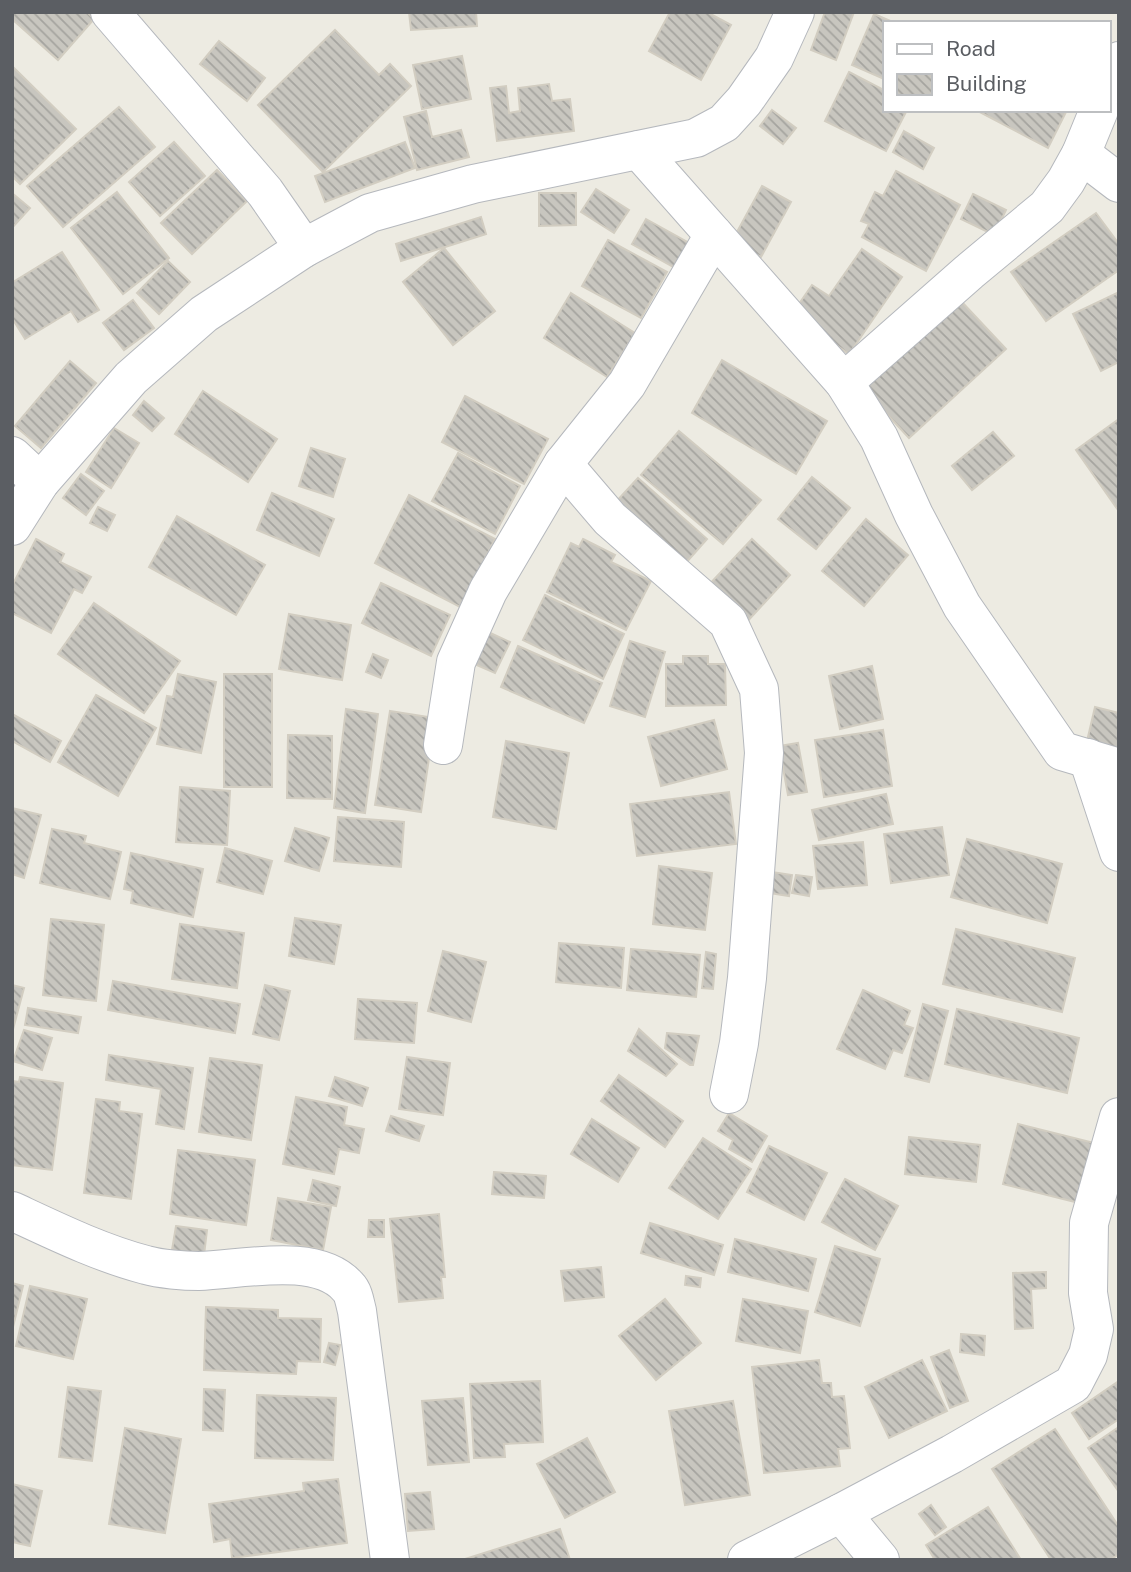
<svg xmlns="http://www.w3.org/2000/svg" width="1131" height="1572" font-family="'Public Sans',sans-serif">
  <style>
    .building { fill: url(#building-back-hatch); stroke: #d2cdc1; stroke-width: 2 }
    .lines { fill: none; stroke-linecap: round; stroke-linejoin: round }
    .street-casing { stroke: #b5b8bd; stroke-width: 40 }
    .street { stroke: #fff; stroke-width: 38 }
  </style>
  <defs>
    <pattern id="building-back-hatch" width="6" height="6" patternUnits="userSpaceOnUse" patternTransform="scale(1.75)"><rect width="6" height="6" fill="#c8c6bf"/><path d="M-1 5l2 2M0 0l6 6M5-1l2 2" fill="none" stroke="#a5a49f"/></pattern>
  </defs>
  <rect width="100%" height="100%" fill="#edebe2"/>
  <g class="building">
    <path d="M12 12H87L94 19 58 60 12 19Z"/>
    <path d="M409 12H476L477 26 411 30Z"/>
    <path d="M670 12H707L731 25 701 80 649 51Z"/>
    <path d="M825 12H854L836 60 811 50Z"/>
    <path d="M874 14 895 23H884V79L852 65Z"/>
    <path d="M335 30 379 75 390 64 411 86 323 172 258 105Z"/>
    <path d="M219 41 265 78 247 101 200 64Z"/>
    <path d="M462 56 471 99 422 109 413 65Z"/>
    <path d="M12 66 76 129 20 184 12 176Z"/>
    <path d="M849 72 884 90V110H907L886 151 825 121Z"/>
    <path d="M549 84 552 101 570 99 574 131 497 141 490 88 506 86 509 113 520 111 518 88Z"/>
    <path d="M119 107 155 147 63 227 27 186Z"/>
    <path d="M772 110 796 128 783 144 760 126Z"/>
    <path d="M976 110H1067L1048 148Z"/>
    <path d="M426 111 432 137 461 130 469 157 417 170 404 117Z"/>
    <path d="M904 131 934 148 923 169 893 152Z"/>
    <path d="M174 142 205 176 160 216 129 182Z"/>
    <path d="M405 142 415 168 325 202 315 176Z"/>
    <path d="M217 170 247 201 192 254 161 223Z"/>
    <path d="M896 171 960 205 926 271 862 237 869 224 861 221 875 192 883 196Z"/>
    <path d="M762 186 791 202 761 257 732 241Z"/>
    <path d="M596 189 629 210 614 233 581 212Z"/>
    <path d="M117 192 169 258 123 294 71 228Z"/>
    <path d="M12 193 30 208 12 228Z"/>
    <path d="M539 193H576V225L539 226Z"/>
    <path d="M973 194 1006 210 994 235 961 219Z"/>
    <path d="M1096 213 1119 244V270L1046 321 1011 272Z"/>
    <path d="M481 217 486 234 401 261 396 244Z"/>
    <path d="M646 219 689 243 675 268 632 244Z"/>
    <path d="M608 240 667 272 641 318 582 286Z"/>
    <path d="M444 248 495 311 453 345 403 282Z"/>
    <path d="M862 249 902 277 849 354 792 314 812 285 829 296Z"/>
    <path d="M62 252 99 310 78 322 71 311 25 339 12 318V280L13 282Z"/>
    <path d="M168 261 190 282 159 314 137 293Z"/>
    <path d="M1119 292V362L1101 371 1073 314Z"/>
    <path d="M571 293 635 333 607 377 544 338Z"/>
    <path d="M133 300 154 328 124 350 103 323Z"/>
    <path d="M960 300 1006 349 909 438 863 388Z"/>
    <path d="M722 360 827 421 796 474 692 413Z"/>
    <path d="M70 361 96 383 41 448 15 426Z"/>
    <path d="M203 391 277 439 248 482 175 434Z"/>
    <path d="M465 396 548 439 524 484 442 442Z"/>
    <path d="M144 401 164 418 152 431 133 415Z"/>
    <path d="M1119 419V509L1118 510 1076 450Z"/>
    <path d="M114 428 139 443 111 488 86 472Z"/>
    <path d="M679 431 761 500 723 544 641 475Z"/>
    <path d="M993 432 1014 456 972 490 952 466Z"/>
    <path d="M311 448 345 459 333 497 299 486Z"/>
    <path d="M458 453 520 486 495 534 432 501Z"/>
    <path d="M81 474 104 491 86 515 63 498Z"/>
    <path d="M812 477 850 508 816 549 778 519Z"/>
    <path d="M638 478 707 539 684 565 615 503Z"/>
    <path d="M272 493 334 519 319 556 257 530Z"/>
    <path d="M409 495 495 539 460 607 375 563Z"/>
    <path d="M98 507 115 515 107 531 90 523Z"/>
    <path d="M177 516 265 565 236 615 149 567Z"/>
    <path d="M866 519 908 555 864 606 822 571Z"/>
    <path d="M36 539 64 554 60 562 91 577 82 593 74 589 51 633 12 613V586Z"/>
    <path d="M583 539 615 555 611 562 651 581 626 630 547 592 571 543 579 547Z"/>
    <path d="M752 539 790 575 744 625 705 589Z"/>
    <path d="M381 583 450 615 431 656 362 623Z"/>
    <path d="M545 595 624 634 603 679 523 640Z"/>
    <path d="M94 603 180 661 144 713 58 654Z"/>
    <path d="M289 614 351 625 342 680 279 669Z"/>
    <path d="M486 631 510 642 495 673 472 663Z"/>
    <path d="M630 641 665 652 645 717 610 706Z"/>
    <path d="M518 646 602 683 584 723 501 687Z"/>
    <path d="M373 654 388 660 381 678 366 672Z"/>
    <path d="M683 656H708V664H725L726 705 666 706V664H683Z"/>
    <path d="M872 666 883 719 840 729 829 676Z"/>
    <path d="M178 674 216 682 201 753 157 744 167 696 173 697Z"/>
    <rect x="224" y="674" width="48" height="113"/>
    <path d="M96 695 156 728 118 796 58 762Z"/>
    <path d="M1095 707 1119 713V762L1084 754Z"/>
    <path d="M346 709 378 714 365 813 334 808Z"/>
    <path d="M390 711 435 718 421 812 375 805Z"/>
    <path d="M12 714 61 741 50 762 12 741Z"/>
    <path d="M714 720 727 769 661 786 648 737Z"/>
    <path d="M883 730 892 786 824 797 815 740Z"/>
    <path d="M288 735 332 736V799L287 798Z"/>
    <path d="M506 741 569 753 556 829 493 817Z"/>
    <path d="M798 743 807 792 788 795 779 746Z"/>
    <path d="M180 787 230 791 227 845 176 842Z"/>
    <path d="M729 792 736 844 637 856 630 804Z"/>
    <path d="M886 794 893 824 819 840 812 810Z"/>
    <path d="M12 808 41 815 24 878 12 874Z"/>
    <path d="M338 817 404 822 401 867 334 861Z"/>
    <path d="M942 827 949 875 891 883 884 834Z"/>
    <path d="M295 828 329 838 319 871 285 861Z"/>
    <path d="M52 829 86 836 84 843 121 852 110 899 40 883Z"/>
    <path d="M967 839 1062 864 1047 923 951 897Z"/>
    <path d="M863 842 867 885 818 889 813 846Z"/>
    <path d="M225 848 272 861 263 894 217 882Z"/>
    <path d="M131 853 203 869 193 917 131 903 133 891 124 889Z"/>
    <path d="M659 866 712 873 705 930 653 924Z"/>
    <path d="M772 872 792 875 789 896 769 893Z"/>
    <path d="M796 875 812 877 809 896 792 893Z"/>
    <path d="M295 918 341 925 334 964 289 956Z"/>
    <path d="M51 919 104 925 96 1001 43 995Z"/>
    <path d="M180 924 244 933 237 988 172 979Z"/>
    <path d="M956 929 1075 958 1062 1012 943 984Z"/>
    <path d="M559 943 624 948 621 988 556 982Z"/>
    <path d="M631 949 700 955 696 997 627 990Z"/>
    <path d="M443 951 486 962 471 1022 428 1011Z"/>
    <path d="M706 952 716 954 713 989 702 988Z"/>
    <path d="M113 981 240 1004 235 1033 108 1010Z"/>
    <path d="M12 985 24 988 12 1033Z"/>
    <path d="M265 985 290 991 279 1040 253 1034Z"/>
    <path d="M863 990 910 1011 904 1025 913 1028 902 1053 893 1050 885 1069 837 1049Z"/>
    <path d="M358 999 417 1003 414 1043 355 1039Z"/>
    <path d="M923 1004 948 1011 929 1082 905 1076Z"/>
    <path d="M28 1008 81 1017 78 1033 25 1025Z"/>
    <path d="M957 1009 1079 1038 1067 1093 945 1064Z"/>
    <path d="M639 1029 677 1064 666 1076 628 1051Z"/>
    <path d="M24 1030 52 1038 42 1070 13 1061Z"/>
    <path d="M667 1033 699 1036 693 1065H690L665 1048Z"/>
    <path d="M109 1055 193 1068 184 1129 156 1124 161 1089 106 1080Z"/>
    <path d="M407 1057 450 1063 443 1115 399 1109Z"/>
    <path d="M210 1058 262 1065 251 1140 199 1132Z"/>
    <path d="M619 1075 683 1121 665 1147 601 1101Z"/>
    <path d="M20 1077 63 1083 52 1170 12 1165V1081L19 1082Z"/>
    <path d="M335 1077 368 1088 362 1106 329 1096Z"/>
    <path d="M296 1097 347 1107 344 1125 364 1129 359 1153 339 1149 334 1174 283 1164Z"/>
    <path d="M96 1099 120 1102 119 1111 142 1114 131 1199 84 1193Z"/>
    <path d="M729 1113 767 1136 752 1162 729 1149 733 1140 718 1131Z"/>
    <path d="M391 1116 424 1126 419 1141 386 1131Z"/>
    <path d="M592 1119 639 1148 618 1182 571 1154Z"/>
    <path d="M1018 1124 1094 1143 1079 1203 1003 1184Z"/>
    <path d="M909 1137 980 1145 976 1182 905 1174Z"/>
    <path d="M703 1138 751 1169 718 1219 669 1188Z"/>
    <path d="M769 1146 827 1173 804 1220 747 1192Z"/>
    <path d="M178 1150 255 1160 246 1225 170 1214Z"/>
    <path d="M494 1172 546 1176 544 1198 492 1194Z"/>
    <path d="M845 1179 898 1206 875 1250 822 1222Z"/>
    <path d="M313 1180 340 1187 336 1206 308 1200Z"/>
    <path d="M278 1198 331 1207 323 1250 271 1240Z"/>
    <path d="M439 1214 445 1277H441L443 1298 399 1302 390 1219Z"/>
    <path d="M369 1220H384V1237H368Z"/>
    <path d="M650 1223 723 1245 714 1275 641 1253Z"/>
    <path d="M176 1226 207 1230 204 1255 172 1250Z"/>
    <path d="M735 1239 816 1259 808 1291 728 1272Z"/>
    <path d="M835 1246 880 1259 860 1326 815 1312Z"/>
    <path d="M601 1267 604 1297 565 1301 561 1271Z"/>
    <path d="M1046 1272V1288L1031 1289 1033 1328 1015 1329 1013 1273Z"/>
    <path d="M686 1276 701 1278 700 1287 685 1285Z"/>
    <path d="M12 1283 23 1286 12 1331Z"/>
    <path d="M30 1286 87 1299 73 1359 16 1346Z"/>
    <path d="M665 1299 701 1343 656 1380 619 1336Z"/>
    <path d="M743 1299 808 1311 800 1353 736 1341Z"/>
    <path d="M206 1307 278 1310V1318L321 1319 320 1362 297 1361 296 1374 204 1370Z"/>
    <path d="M961 1334 985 1336 984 1355 960 1352Z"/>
    <path d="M329 1343 340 1345 335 1365 324 1362Z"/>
    <path d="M949 1350 968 1401 950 1408 931 1357Z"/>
    <path d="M819 1360 822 1383H831L832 1397 844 1396 850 1448 838 1449 840 1466 764 1473 752 1367Z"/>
    <path d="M922 1360 947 1411 889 1438 865 1387Z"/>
    <path d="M540 1381 543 1442 504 1444 505 1457 474 1458 470 1384Z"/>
    <path d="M1119 1381V1419L1089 1439 1072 1413Z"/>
    <path d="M68 1387 101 1391 92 1461 59 1457Z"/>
    <path d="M204 1389 225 1390 223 1431 203 1430Z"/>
    <path d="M257 1395 336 1398 333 1460 255 1458Z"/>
    <path d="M463 1398 469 1462 428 1465 422 1401Z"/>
    <path d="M733 1401 750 1495 685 1505 669 1411Z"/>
    <path d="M1119 1427V1492L1088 1448Z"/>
    <path d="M125 1428 181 1439 165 1533 109 1524Z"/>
    <path d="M1055 1429 1119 1527V1554L1110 1560H1051L992 1469Z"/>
    <path d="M587 1438 615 1492 565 1518 537 1464Z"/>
    <path d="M338 1479 347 1543 232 1558 230 1539 214 1542 209 1504 304 1491 303 1483Z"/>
    <path d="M12 1484 42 1491 30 1546 12 1542Z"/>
    <path d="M430 1492 434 1529 408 1531 405 1494Z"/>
    <path d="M931 1505 946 1527 935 1535 919 1514Z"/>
    <path d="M988 1507 1021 1560H935L926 1545Z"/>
    <path d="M560 1529 570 1560H462Z"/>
  </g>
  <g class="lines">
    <defs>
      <g id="street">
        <path d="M110 12 265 192 304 248"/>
        <path d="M1108 87 1119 61"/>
        <path d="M639 150 844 382 879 438 914 515 962 606 1062 751 1119 768"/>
        <path d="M1081 154 1119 183"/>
        <path d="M844 382 969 272 1047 207 1066 181 1081 154 1099 110"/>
        <path d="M12 456 40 482"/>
        <path d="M563 464 610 519 728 622 759 689 764 753 747 978 739 1043 729 1094"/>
        <path d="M12 526 40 482 131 378 204 314 304 248 370 213 473 184 696 138 724 123 744 101 774 58 795 12"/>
        <path d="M443 745 456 662 488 591 563 464 627 384 714 235"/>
        <path d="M1088 758 1119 852"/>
        <path d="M12 1211C55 1231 100 1253 146 1265 160 1269 184 1271 199 1271 241 1270 317 1251 348 1287 354 1293 355 1304 357 1311L390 1560"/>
        <path d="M841 1513 880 1560"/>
        <path d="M747 1560 841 1513 952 1454 1073 1384 1088 1355 1094 1329 1088 1293 1089 1223 1119 1117"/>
      </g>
    </defs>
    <use href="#street" class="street-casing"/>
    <use href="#street" class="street"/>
  </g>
  <rect width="1131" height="1572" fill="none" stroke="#5b5e63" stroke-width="28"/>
  <rect x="883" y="21" width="228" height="91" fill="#ffffff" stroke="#bdbfc1" stroke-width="2"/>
  <rect x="897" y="44" width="35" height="10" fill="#ffffff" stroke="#bdbfc1" stroke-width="2"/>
  <text x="946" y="56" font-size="21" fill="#5b5e63">Road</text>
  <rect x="897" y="74" width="35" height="21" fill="url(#building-back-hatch)" stroke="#bdbfc1" stroke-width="2"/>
  <text x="946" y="91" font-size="21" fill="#5b5e63">Building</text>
</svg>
